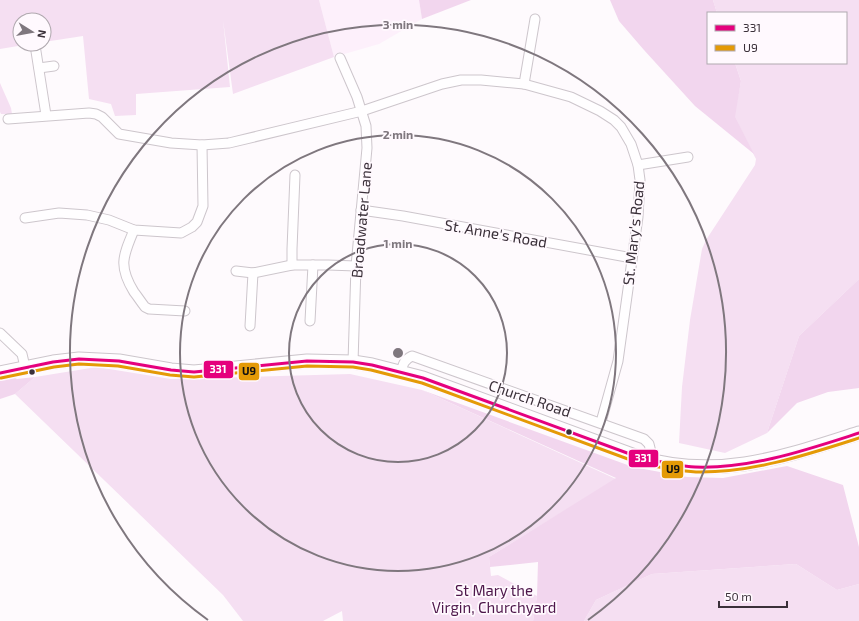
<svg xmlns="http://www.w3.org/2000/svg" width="859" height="621" font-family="'Exo 2',sans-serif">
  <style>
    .built { fill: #fdf0fb }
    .green { fill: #f5dff2 }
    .forest { fill: #f2d6ee }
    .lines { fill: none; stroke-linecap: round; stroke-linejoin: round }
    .street-casing { stroke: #cdc6cc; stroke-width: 11 }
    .secondary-casing { stroke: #cdc6cc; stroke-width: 15 }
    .street { stroke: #fffeff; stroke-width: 9 }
    .secondary { stroke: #fffeff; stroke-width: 13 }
    .bus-1-casing { stroke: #fff9fe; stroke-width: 6 }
    .bus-2-casing { stroke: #fff9fe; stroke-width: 6 }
    .bus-1 { stroke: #e5007d; stroke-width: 3 }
    .bus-2 { stroke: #e49a06; stroke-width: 3 }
    .ring { fill: none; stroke: #7f777e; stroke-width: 2 }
    .bus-dot { fill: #3a3039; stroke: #fff9fe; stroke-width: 1.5 }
    .labels { text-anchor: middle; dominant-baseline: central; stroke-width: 3.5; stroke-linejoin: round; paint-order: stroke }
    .street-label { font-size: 15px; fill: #3a3039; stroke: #fff9fe }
    .park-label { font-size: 15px; fill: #4d164a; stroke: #fff9fe }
    .centre { fill: #7f777e; stroke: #fff9fe; stroke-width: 2 }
    .ring-label { font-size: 12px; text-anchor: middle; font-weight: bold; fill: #7f777e; stroke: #fff9fe; stroke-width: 3.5; stroke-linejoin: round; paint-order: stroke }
    .line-badge { stroke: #fff9fe; stroke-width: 1.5 }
    .badge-label { font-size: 11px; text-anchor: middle; font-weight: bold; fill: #fff }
    .pale-badge-label { font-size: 11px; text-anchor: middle; font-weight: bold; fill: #111 }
  </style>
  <rect width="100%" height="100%" fill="#fefafd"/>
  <path class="built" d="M319 0H419L422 19 379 44 334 57Z"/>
  <g class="green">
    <path d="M0 0H319L334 57 233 94 223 20 230 87 136 94V115L115 116 111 104 89 99 83 36 44 42V20H20V44H30L0 49Z"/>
    <path d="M713 0H859V279L799 336 767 433 725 453 679 443 682 387 690 320 702 249 706 240 755 165 756 159 734 117 741 81 735 63H846V13H717Z"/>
    <path d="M0 83 11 108 12 114H1L0 112Z"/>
    <path d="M97 367 171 379 350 374 422 390 616 479 489 557 491 576 498 575 537 596 533 621H343L342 611 323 621H243L223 595 15 394 35 377Z"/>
    <path d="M796 564 837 590 859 584V621H584L596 600 652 574Z"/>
  </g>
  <g class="forest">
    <path d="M419 0H471L422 19Z"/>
    <path d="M610 0H713L717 13H708V63H735L741 81 735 117 754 154 695 106 644 50 619 21Z"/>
    <path d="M859 279V388L828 392 797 403 767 433 799 336Z"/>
    <path d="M9 375 17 379 35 377 15 394 0 399V377Z"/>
    <path d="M422 390 633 467 687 477 723 478 787 466 843 485 859 547V584L837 590 796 564 652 574 596 600 584 621H533L537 596 538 562 490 567 489 557 616 478Z"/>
  </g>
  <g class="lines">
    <defs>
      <g id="street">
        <path d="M35 45 46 115"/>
        <path d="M340 58 357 97 366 126 367 148 356 266 353 362"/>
        <path d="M39 68 54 66"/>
        <path d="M524 84 535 19"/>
        <path d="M8 119 89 113 96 114 102 117 119 134 171 143 202 145 229 143 362 111 442 84 461 80H481L524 84 571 97 600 111 614 120 621 127 631 144 638 165 640 180 638 217 618 361 601 422"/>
        <path d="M638 165 688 157"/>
        <path d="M361 210 403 216 632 258"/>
        <path d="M25 218 59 213 87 215 109 220 134 230 181 233 192 227 197 222 203 206 202 145"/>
        <path d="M134 230C123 256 118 266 134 292 138 297 141 302 145 307L149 309 185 311"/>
        <path d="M292 265V249L295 175"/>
        <path d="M236 271 253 273 292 265H328L356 266"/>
        <path d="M310 321 313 265"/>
        <path d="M250 326 253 273"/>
        <path d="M0 333 22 354 25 367"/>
        <path d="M401 372C403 364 404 360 412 356L644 439 649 444 651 452 650 460"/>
      </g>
      <path id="secondary" d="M0 373 53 362 79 359 119 361 171 370 194 372 307 361 353 362 372 365 423 378 638 457C717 481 784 457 859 433"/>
    </defs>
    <use href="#street" class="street-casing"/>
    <use href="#secondary" class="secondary-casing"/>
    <use href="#street" class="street"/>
    <use href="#secondary" class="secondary"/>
    <defs>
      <path id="bus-1" d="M0 373 53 362 79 359 119 361 171 370 194 372 307 361 353 362 372 365 423 378 638 457C657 461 676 466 695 467 751 469 806 450 859 433"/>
      <path id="bus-2" d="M1 378 54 367 79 364 118 366 170 375 194 377 307 366 353 367 371 370 422 383 636 462C656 467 676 471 696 472 752 473 806 455 859 438"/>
    </defs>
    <use href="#bus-1" class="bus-1-casing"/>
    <use href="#bus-2" class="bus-2-casing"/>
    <use href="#bus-1" class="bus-1"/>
    <use href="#bus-2" class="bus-2"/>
  </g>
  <g class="ring">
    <circle cx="398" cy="353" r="109"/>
    <circle cx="398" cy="353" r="218"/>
    <path d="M208 620A328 328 0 1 1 588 620"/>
  </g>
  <g class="bus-dot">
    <circle cx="32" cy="372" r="3.5"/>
    <circle cx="569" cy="432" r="3.5"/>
  </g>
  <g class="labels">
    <g class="street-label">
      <text transform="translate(361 220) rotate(-85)">Broadwater Lane</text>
      <text transform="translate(496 233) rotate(10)">St. Anne's Road</text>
      <text transform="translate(633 233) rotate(-84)">St. Mary's Road</text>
      <text transform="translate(530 398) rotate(19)">Church Road</text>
    </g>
    <g class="park-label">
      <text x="494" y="590">St Mary the<tspan x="494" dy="17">Virgin, Churchyard</tspan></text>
    </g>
  </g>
  <circle cx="398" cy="353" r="6" class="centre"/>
  <g class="ring-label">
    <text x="398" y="29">3 min</text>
    <text x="398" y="139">2 min</text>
    <text x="398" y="248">1 min</text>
  </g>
  <g class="line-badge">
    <rect x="203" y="360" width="31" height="19" rx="4" fill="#e5007d"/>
    <rect x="238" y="362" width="22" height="19" rx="4" fill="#e49a06"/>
    <rect x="628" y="449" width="31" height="19" rx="4" fill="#e5007d"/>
    <rect x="661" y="460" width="23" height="19" rx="4" fill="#e49a06"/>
  </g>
  <g class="badge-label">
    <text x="218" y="373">331</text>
    <text x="643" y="462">331</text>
  </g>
  <g class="pale-badge-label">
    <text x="249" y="375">U9</text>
    <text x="673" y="473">U9</text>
  </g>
  <rect x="707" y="12" width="140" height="52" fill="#fff9fe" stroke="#b0a9af"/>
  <rect x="715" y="25" width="20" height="6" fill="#e5007d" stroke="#b0a9af"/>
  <text x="743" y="32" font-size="12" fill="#3a3039">331</text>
  <rect x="715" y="45" width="20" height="6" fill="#e49a06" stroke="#b0a9af"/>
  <text x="743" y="52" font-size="12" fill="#3a3039">U9</text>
  <g transform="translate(32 32) rotate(101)"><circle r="19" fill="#fff9fe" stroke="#b0a9af"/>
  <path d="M0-3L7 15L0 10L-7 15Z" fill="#7f777e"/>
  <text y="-6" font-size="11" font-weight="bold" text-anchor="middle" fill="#3a3039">N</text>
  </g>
  <path d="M719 601v6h68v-6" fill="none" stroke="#3a3039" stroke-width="2"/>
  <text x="725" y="601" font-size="12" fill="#3a3039" stroke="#fff9fe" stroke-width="3" paint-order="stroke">50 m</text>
</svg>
